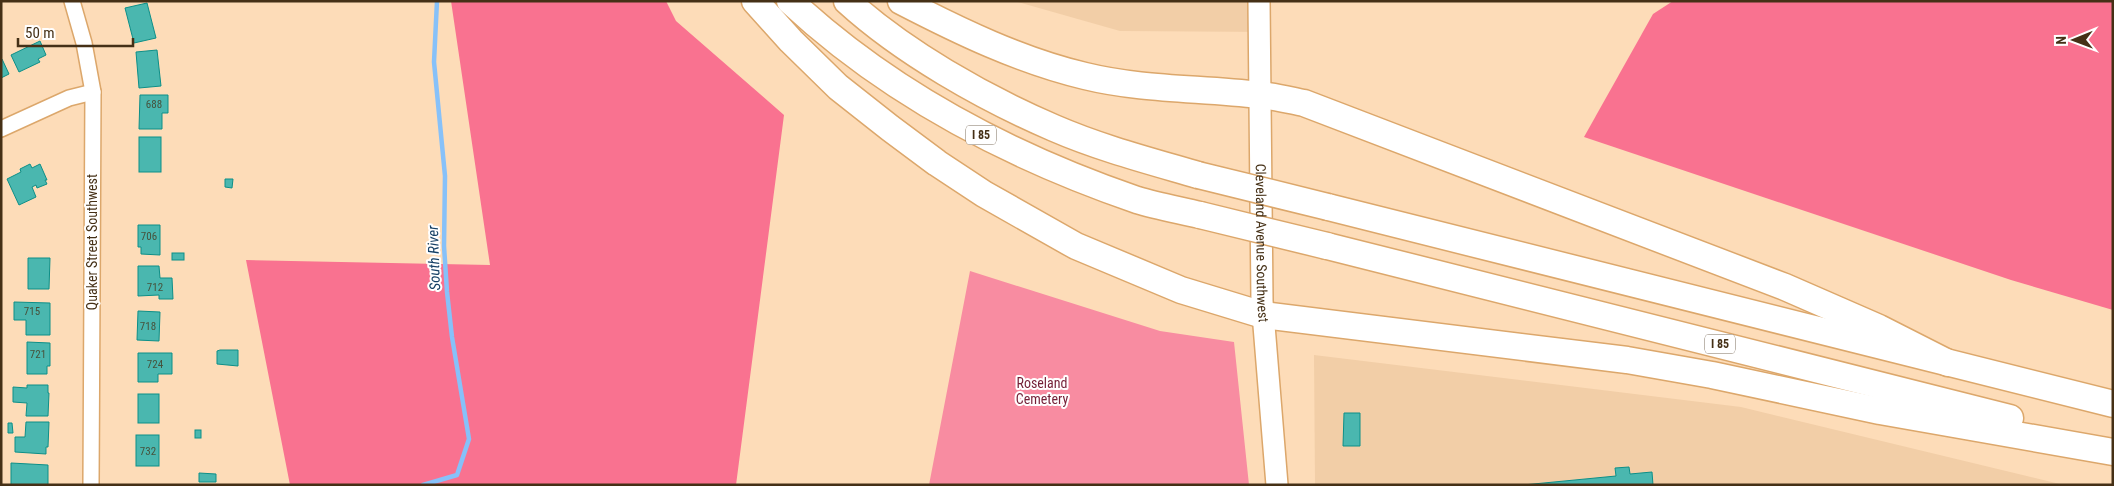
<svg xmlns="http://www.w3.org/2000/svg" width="2114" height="486" font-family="'Roboto Condensed',sans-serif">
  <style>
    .built { fill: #f2cea7 }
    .green { fill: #f88ca1 }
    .forest { fill: #f97290 }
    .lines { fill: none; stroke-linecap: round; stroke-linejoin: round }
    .stream { stroke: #87c1f9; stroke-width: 4.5 }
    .building { fill: #4ab7af; stroke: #0d8f88 }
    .street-casing { stroke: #dca76b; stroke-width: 18 }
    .secondary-casing { stroke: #dca76b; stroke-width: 24 }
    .highway-casing { stroke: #dca76b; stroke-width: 29 }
    .street { stroke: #fff; stroke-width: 15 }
    .secondary { stroke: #fff; stroke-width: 21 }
    .highway { stroke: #fff; stroke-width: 26 }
    .highway-bridge-casing { stroke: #dca76b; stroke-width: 29; stroke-linecap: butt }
    .highway-bridge { stroke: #fff; stroke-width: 26 }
    .labels { text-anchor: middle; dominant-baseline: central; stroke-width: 4; stroke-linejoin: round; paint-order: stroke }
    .number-label { font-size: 11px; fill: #46523c }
    .shield { fill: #fff; stroke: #7d6e5c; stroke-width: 1 }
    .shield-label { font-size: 12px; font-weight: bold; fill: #453016 }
    .street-label { font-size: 14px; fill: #453016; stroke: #fff }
    .park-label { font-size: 14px; fill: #741f36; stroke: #fff }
    .water-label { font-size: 15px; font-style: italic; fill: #174166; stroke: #fff }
  </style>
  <rect width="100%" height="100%" fill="#fddcb8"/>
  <g class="built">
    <path d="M1014 1H1268L1270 32 1120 31Z"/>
    <path d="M1314 355 1741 407 2064 485H1315Z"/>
  </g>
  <path class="green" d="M970 271 1160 331 1234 342 1249 485H929Z"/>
  <g class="forest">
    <path d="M451 1H666L676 21 784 115 736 485H290L246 260 490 265Z"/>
    <path d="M1673 1H2113V310L2011 280 1584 137 1653 14Z"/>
  </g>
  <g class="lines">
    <path class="stream" d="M423 485 457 475 469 439 452 337 447 292 444 246 445 176 434 62 437 1"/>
  </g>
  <g class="building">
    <path d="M147 3 156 38 134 43 125 8Z"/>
    <path d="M40 41 46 55 38 59 40 62 19 72 11 55Z"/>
    <path d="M157 50 161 86 139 88 136 52Z"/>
    <path d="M2 59 9 74 1 78V60Z"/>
    <path d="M140 95H168V113H162V129H139Z"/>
    <rect x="139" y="137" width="22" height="35"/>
    <path d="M30 164 32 168 40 164 47 180H45L47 184 37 188 36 185 32 187 36 197 19 205 7 179 21 172 20 169Z"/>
    <path d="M225 179H233L232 188 225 187Z"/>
    <path d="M138 225H160V255L141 254V247H138Z"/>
    <rect x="172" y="253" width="12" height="7"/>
    <path d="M28 258H50L49 289H28Z"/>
    <path d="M138 266H159L160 278H172L173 299H159V295L138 296Z"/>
    <path d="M14 302 50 303V335H26V320H14Z"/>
    <path d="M138 311 160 312 159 341 137 340Z"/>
    <path d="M27 342 50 343V366H47V374H27Z"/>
    <path d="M220 350H238V366L217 364V351Z"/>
    <path d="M138 353H172V374H158V382H138Z"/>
    <path d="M27 385H48V393H49L48 416H26L27 403 13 402V387L27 388Z"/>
    <rect x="138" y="394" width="21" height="29"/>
    <path d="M1344 413H1360V446H1343Z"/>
    <path d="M26 422H49L48 447H46V454L15 452V437H25Z"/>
    <path d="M8 423H12L13 433H8Z"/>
    <rect x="195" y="430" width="6" height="8"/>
    <rect x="136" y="435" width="23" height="31"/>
    <path d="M11 463 48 465V485H11Z"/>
    <path d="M1629 467 1630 474 1652 472 1653 485H1523L1616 476 1615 468Z"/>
    <path d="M199 473 216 474V482H199Z"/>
  </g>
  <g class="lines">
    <defs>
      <g id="street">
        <path d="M72 1 84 43 93 92 91 485"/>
        <path d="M1 129 69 98 93 92"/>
      </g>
      <g id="secondary">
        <path id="s1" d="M1259 1 1262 301 1277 485"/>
      </g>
      <g id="highway">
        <path d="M755 1 791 41 838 87 890 128 937 163 984 194 1076 246 1181 290 1263 315 1627 360 1712 375 1880 411 2113 452"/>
        <path d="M790 1C890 94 1009 156 1137 200 1157 206 1179 210 1200 215"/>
        <path d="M847 1C903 52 984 98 1054 128 1100 148 1150 161 1198 175"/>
        <path d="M901 1C959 31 1021 61 1085 76 1142 90 1201 88 1259 95 1274 96 1289 100 1304 103L1785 287 1879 328 1948 363"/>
        <path d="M1328 207 2113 404"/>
        <path d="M1327 246 2010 418"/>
      </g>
    </defs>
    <use href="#street" class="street-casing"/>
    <use href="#secondary" class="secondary-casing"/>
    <use href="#highway" class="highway-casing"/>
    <use href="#street" class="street"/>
    <use href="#secondary" class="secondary"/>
    <use href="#highway" class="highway"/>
    <defs>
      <g id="highway-bridge">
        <path d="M1198 175 1328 207"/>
        <path d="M1200 215 1327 246"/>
      </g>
    </defs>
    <use href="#highway-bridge" class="highway-bridge-casing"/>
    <use href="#highway-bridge" class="highway-bridge"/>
  </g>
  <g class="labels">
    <g class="number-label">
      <text x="154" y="104">688</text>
      <text x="149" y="236">706</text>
      <text x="155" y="287">712</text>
      <text x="32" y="311">715</text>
      <text x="148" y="326">718</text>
      <text x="38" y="354">721</text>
      <text x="155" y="364">724</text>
      <text x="148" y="451">732</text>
    </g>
    <g class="shield">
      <rect x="966" y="125.5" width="30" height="19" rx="4"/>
      <rect x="1705" y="334.5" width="30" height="19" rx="4"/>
    </g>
    <g class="shield-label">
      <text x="981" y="135">I 85</text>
      <text x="1720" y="344">I 85</text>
    </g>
    <g class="street-label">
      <text transform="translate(92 242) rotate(-90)">Quaker Street Southwest</text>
      <text stroke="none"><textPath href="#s1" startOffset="242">Cleveland Avenue Southwest</textPath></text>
    </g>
    <g class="park-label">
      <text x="1042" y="383">Roseland<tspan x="1042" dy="16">Cemetery</tspan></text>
    </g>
    <g class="water-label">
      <text transform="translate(434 258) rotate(-92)">South River</text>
    </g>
  </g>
  <rect width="2114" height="486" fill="none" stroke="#453016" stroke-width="5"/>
  <g transform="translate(2074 40) rotate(269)" stroke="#ffffff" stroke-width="4" paint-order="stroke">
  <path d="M0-4L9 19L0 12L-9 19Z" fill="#453016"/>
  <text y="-8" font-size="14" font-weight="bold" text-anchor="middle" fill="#453016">N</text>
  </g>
  <path d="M18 38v8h115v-8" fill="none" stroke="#453016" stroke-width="2.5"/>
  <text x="25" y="38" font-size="15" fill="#453016" stroke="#ffffff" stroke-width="4" paint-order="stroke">50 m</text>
</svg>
